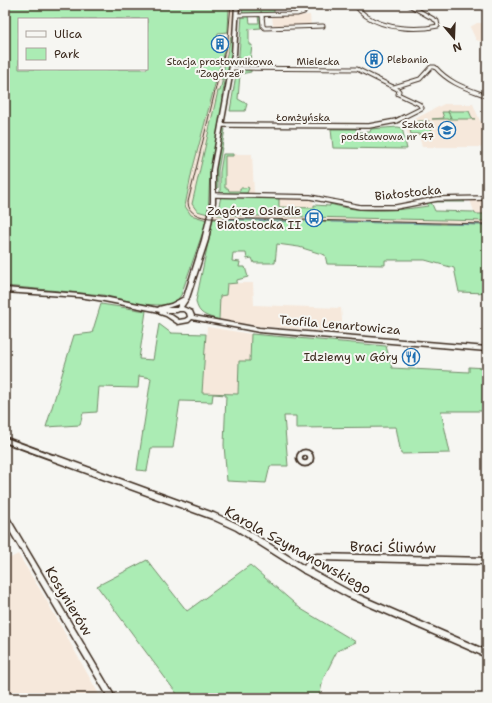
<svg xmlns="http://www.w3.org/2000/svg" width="492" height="703" font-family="'Shantell Sans',sans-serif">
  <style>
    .built { fill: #f6e8db }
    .green { fill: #abecb4; stroke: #738b69; fill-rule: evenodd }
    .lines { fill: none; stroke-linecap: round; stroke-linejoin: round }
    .stream { stroke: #7395a3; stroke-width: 1 }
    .minor-far3-casing { stroke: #3b2a1e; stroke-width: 5 }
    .minor-far2-casing { stroke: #3b2a1e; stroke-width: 6 }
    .minor-far1-casing { stroke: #3b2a1e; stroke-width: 8 }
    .minor-casing { stroke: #3b2a1e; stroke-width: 9 }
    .tertiary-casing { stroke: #3b2a1e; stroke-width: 3 }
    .minor-far3 { stroke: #f6f6f2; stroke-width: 3 }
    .minor-far2 { stroke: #f6f6f2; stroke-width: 3.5 }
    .minor-far1 { stroke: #f6f6f2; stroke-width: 4.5 }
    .minor { stroke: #f6f6f2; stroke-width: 6 }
    .tertiary { fill: #f6f6f2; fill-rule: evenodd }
    .tram { stroke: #3b2a1e; stroke-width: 1 }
    .labels { text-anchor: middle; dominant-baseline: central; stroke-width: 4; stroke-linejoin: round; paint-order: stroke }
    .far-poi-label { font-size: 10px; fill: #3b2a1e; stroke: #f6f6f2; text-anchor: start }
    .far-street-label { font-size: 10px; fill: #3b2a1e; stroke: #f6f6f2 }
    .street-label { font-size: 12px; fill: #3b2a1e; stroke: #f6f6f2 }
    .poi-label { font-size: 12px; fill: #3b2a1e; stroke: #f6f6f2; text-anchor: end }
    .near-street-label { font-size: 14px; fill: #3b2a1e; stroke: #f6f6f2 }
  </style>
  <rect width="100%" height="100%" fill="#f6f6f2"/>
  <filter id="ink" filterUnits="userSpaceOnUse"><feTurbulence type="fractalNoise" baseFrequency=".025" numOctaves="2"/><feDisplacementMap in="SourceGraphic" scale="8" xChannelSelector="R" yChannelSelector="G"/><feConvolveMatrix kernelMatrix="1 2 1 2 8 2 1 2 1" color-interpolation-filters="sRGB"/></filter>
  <g filter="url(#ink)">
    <g class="built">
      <path d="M229 5H234L231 38 193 198 202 213 208 214 207 220 191 215 185 206 192 171 225 47H215L216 40H227Z"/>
      <path d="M310 15 311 26 273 25 272 16Z"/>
      <path d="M477 23H487V43L476 40 470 27Z"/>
      <path d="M444 104H473L480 121 487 124V147H422L419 136H408L405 124Z"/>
      <path d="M224 154H252L254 193 222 192Z"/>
      <path d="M279 198H313L314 208 279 207Z"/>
      <path d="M470 200H487V214H475Z"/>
      <path d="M214 215 487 221V225L213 219Z"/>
      <path d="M226 283H253L254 305 341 308 343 333 259 326 219 320 220 295Z"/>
      <path d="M207 327 251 334 250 361 239 362 238 394 202 393Z"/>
      <path d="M18 554 44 596 101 698H5V561Z"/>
    </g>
    <g class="green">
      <path d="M5 5H229L228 32 218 33 215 46 225 47 192 171 185 206 191 215 207 220 181 295 176 302 168 305H157L141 304 103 295 5 286ZM19 19H147V69H19Z"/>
      <path d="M243 5H274V13L263 14 261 11V13L242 15Z"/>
      <path d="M242 16H252H249L250 23H259L258 16H255H260V17L261 28 249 29V45H252L250 61 254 65 240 66 253 67H238Z"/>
      <path d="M231 36 234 37 229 72 225 80 221 81Z"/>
      <path d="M237 69 251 70V72L240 74 238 99 247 104 245 111H230Z"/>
      <path d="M222 82H225L222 97 224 98 210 171 208 214 197 211 192 204 218 91H220Z"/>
      <path d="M448 111H469L472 118 475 119H432L444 118 442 112H448L451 118Z"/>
      <path d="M419 121H429L433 134H411L409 126Z"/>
      <path d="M398 127 402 128 407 149 333 148 331 129H356L357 132H370L371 129Z"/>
      <path d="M222 129H225L218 171V188L215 189 216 162Z"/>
      <path d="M223 154H233V156H225V188H228L229 191H240V188H246L247 187 249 188 247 193 220 194V172Z"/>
      <path d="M221 196 279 198V207L314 208V205L330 206V204C361 213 396 211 428 206L425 202 432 200 461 199 465 202H431L435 211 474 212 475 214H487V221L217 215Z"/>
      <path d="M213 219 487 225V293L459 292 454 268 425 260H385V265L327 264 325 255 299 247 277 244 275 263H254L252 258 247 259 246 253H233L232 261 240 262 239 267H245L248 277 237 280V283L227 284 226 295 220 296 219 320C207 316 198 315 196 301Z"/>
      <path d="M101 304 146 311 139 359 153 360 159 324 171 333 206 334 202 393 238 394 239 361H250L251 334 386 346 392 368 469 372V367L487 368V411H441L450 453 401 454 396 427 296 428V416H284L288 466H270L266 483 227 481 224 445 226 395 213 394 212 402 180 401 173 448H151L147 471 137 470 151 378 139 376 138 388 99 387 97 412 83 413 80 425 46 427 74 335 92 333Z"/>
      <path d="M147 560 187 611 250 565 301 609 356 642 337 651 323 679 319 698H180L97 586Z"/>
    </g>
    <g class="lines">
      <g class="stream">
        <path d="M220 219 300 222"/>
        <path d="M331 222 440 224"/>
        <path d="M446 224 487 225"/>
      </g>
      <defs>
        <g id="minor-far3">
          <path d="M355 5C358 9 362 13 366 16 385 29 416 31 438 26L437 21 409 5"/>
          <path d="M237 15 297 14 304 12V5"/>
          <path d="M262 15 263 26 265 28 323 26"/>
          <path d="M232 68 357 69 397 89 399 91 398 94 419 104 422 108 402 118"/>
          <path d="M394 87 420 79 431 67H435C450 84 466 88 487 96"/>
        </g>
        <g id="minor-far2">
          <path d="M221 125 369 126 396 121 404 117"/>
          <path d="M213 195 310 197 360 207H396L437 199 487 198"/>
        </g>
        <g id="minor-far1">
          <path d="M5 440 57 459"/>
          <circle cx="305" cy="458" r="5.5"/>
        </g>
        <g id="minor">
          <path d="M54 458 213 516 237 527 305 570 349 594 487 654"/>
          <path d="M5 517 112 698"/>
          <path d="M305 570 312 559 317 557 487 561"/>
        </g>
        <path id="tertiary" d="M235 5H239L236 54 215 170V202L212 218 208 240 189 298 183 307 192 311 194 316 259 328 487 347V351L259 332 192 319 189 322 178 324 166 316 160 314 159 313 160 312 104 301 79 297 5 292V288L79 294 104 297 158 308 159 307 171 304 184 297 202 240 211 202V170L232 54ZM179 304 177 308H167ZM179 311H183L187 313 188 317 185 319 179 320 170 314 165 312H177Z"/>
      </defs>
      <use href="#minor-far3" class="minor-far3-casing"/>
      <use href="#minor-far2" class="minor-far2-casing"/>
      <use href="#minor-far1" class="minor-far1-casing"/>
      <use href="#minor" class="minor-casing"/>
      <use href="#tertiary" class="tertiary-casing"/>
      <use href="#minor-far3" class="minor-far3"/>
      <use href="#minor-far2" class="minor-far2"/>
      <use href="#minor-far1" class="minor-far1"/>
      <use href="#minor" class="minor"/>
      <use href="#tertiary" class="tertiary"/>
      <path class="tram" d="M231 5 228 38 188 202C188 214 200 217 210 218L487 224"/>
    </g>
  </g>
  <defs>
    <symbol id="building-ring" viewBox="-11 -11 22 22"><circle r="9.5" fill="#f6f6f2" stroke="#1f6fb2" stroke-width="1.5"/><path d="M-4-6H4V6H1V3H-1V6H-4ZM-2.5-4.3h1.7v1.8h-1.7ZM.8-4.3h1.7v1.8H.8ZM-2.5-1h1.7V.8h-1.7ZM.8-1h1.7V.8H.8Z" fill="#1f6fb2"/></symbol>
    <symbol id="school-ring" viewBox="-11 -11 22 22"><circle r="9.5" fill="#f6f6f2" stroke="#1f6fb2" stroke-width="1.5"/><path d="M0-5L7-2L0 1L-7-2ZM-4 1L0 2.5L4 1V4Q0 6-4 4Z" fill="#1f6fb2"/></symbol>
    <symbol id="bus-ring" viewBox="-11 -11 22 22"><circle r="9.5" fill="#f6f6f2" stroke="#1f6fb2" stroke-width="1.5"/><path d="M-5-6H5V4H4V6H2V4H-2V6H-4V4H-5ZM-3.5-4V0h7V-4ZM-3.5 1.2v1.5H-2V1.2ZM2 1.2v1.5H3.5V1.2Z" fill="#1f6fb2"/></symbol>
    <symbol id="restaurant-ring" viewBox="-11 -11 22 22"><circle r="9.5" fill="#f6f6f2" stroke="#1f6fb2" stroke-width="1.5"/><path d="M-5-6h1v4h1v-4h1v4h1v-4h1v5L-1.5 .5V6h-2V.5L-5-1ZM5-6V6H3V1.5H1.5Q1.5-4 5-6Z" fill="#1f6fb2"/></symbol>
  </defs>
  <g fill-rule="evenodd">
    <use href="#building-ring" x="210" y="34" width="20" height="20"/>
    <use href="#building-ring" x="364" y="49" width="20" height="20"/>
    <use href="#school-ring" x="437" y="120" width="20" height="20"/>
    <use href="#bus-ring" x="304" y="208" width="20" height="20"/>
    <use href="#restaurant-ring" x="401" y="347" width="20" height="20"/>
  </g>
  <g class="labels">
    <g class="far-poi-label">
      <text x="387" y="59">Plebania</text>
      <text x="220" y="61" text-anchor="middle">Stacja prostownikowa<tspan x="220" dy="12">"Zagórze"</tspan></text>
      <text x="434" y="124" text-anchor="end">Szkoła<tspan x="434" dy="12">podstawowa nr 47</tspan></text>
    </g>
    <g class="far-street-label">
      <text x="318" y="61">Mielecka</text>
      <text x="303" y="117">Łomżyńska</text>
    </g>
    <g class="street-label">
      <text transform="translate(408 193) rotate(-6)">Białostocka</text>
      <text transform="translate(340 325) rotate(5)">Teofila Lenartowicza</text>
    </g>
    <g class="poi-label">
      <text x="301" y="211">Zagórze Osiedle<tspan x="301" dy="14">Białostocka II</tspan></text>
      <text x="398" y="357">Idziemy w Góry</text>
    </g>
    <g class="near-street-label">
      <text transform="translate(393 547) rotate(1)">Braci Śliwów</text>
      <text transform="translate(298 550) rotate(29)">Karola Szymanowskiego</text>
      <text transform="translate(69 601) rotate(59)">Kosynierów</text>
    </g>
  </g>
  <rect width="492" height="703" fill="none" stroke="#f6f6f2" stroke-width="20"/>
  <rect x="10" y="10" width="472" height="683" fill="none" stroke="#3b2a1e" stroke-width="1.5" filter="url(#ink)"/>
  <rect x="18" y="18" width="130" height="52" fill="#f6f6f2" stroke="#aba49d"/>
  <rect x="26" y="31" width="20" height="6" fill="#f6f6f2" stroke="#aba49d"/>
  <text x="54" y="38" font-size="12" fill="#3b2a1e">Ulica</text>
  <rect x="26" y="48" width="20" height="12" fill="#abecb4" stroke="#aba49d"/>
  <text x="54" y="58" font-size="12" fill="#3b2a1e">Park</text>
  <g transform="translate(454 38) rotate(161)" stroke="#f6f6f2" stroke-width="3" paint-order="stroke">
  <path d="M0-3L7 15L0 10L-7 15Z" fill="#3b2a1e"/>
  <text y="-6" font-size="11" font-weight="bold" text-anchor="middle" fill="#3b2a1e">N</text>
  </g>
</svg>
